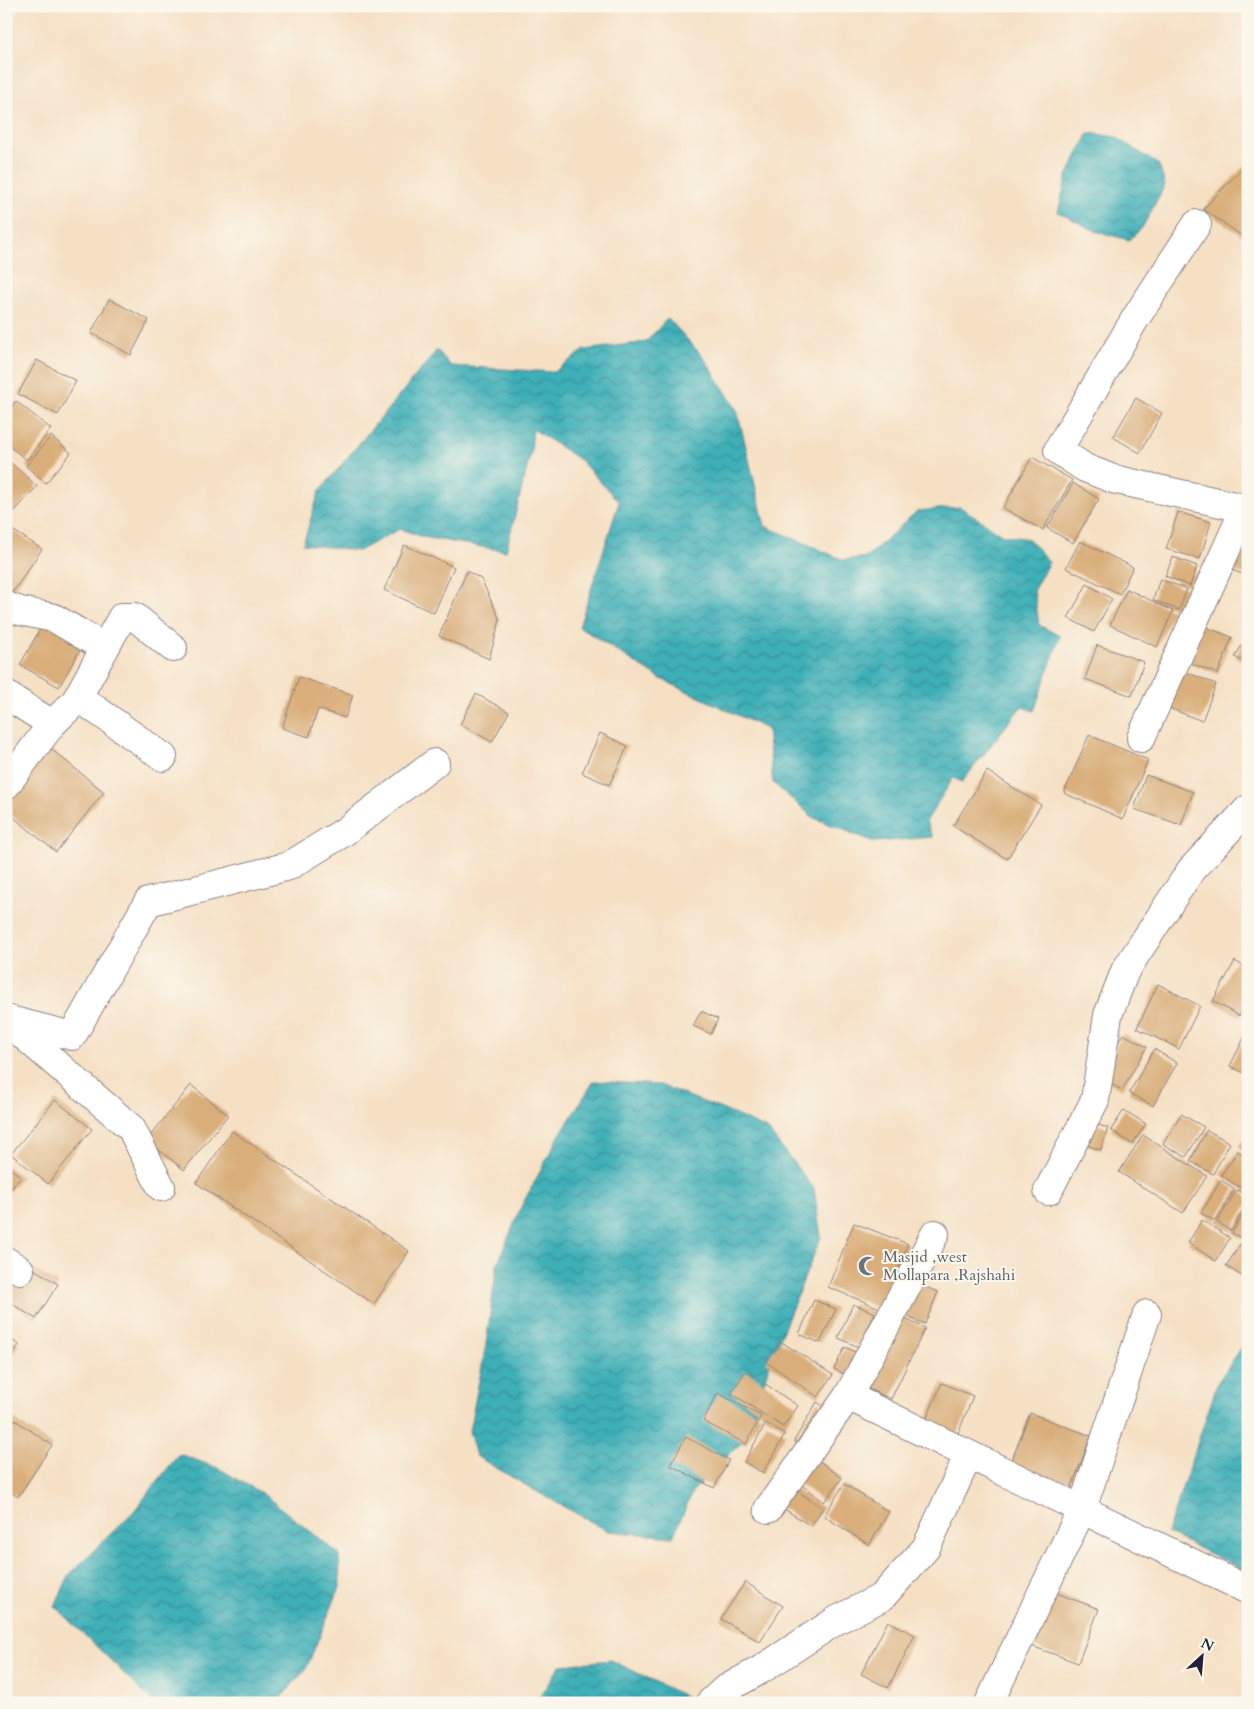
<svg xmlns="http://www.w3.org/2000/svg" width="1254" height="1709" font-family="Cardo,serif">
  <style>
    .water { fill: url(#water-waves); stroke: #306879 }
    .building { fill: #d9ae7a }
    .lines { fill: none; stroke-linecap: round; stroke-linejoin: round }
    .minor-casing { stroke: #8c8180; stroke-width: 30 }
    .minor { stroke: #fff; stroke-width: 28 }
    .labels { text-anchor: middle; dominant-baseline: central; stroke-width: 4; stroke-linejoin: round; paint-order: stroke }
    .worship-label { font-size: 16px; fill: #5b616d; stroke: #fbf7ec; text-anchor: start }
  </style>
  <defs>
    <pattern id="water-waves" width="16" height="10" patternUnits="userSpaceOnUse" patternTransform="scale(1.25)"><rect width="16" height="10" fill="#3eafb7"/><path d="M0 5q4-4 8 0t8 0" fill="none" stroke="#348e96"/></pattern>
  </defs>
  <rect width="100%" height="100%" fill="#fbf7ec"/>
  <filter id="ink" filterUnits="userSpaceOnUse"><feTurbulence type="fractalNoise" baseFrequency=".02" numOctaves="2"/><feDisplacementMap in="SourceGraphic" scale="10" xChannelSelector="R" yChannelSelector="G"/><feConvolveMatrix kernelMatrix="1 2 1 2 8 2 1 2 1" color-interpolation-filters="sRGB"/></filter>
  <filter id="wash" filterUnits="userSpaceOnUse"><feTurbulence type="fractalNoise" baseFrequency=".0096" numOctaves="4" result="noise"/><feDisplacementMap in="SourceGraphic" scale="20" xChannelSelector="R" yChannelSelector="G"/><feGaussianBlur stdDeviation="1.12" result="paint"/><feColorMatrix in="noise" values="0 0 0 0 0 0 0 0 0 0 0 0 0 0 0 0 0 1.4 0 .05"/><feComposite in="paint" operator="in"/></filter>
  <g filter="url(#wash)">
    <rect width="100%" height="100%" fill="#f5e0c4"/>
    <g class="water">
      <path d="M1089 133 1116 137 1159 165 1165 185 1142 228 1129 240 1095 231 1058 212 1067 176Z"/>
      <path d="M668 318 704 358 737 410 765 526 844 560 867 557 917 511 960 507 1003 535 1029 539 1049 562 1034 589 1039 625 1060 636 1034 711 1021 707 962 782 953 778 926 822 933 837 874 842 814 818 773 783 767 729 661 679 579 627 619 502 580 460 533 429 531 452 506 551 423 537 400 529 358 551 303 544 319 492 437 350 451 366 554 372 584 350 646 342Z"/>
      <path d="M594 1081 660 1085 724 1110 767 1129 814 1189 821 1237 769 1365 749 1435 693 1491 673 1537 608 1531 539 1493 476 1456 469 1431 485 1351 497 1265 521 1207 559 1136Z"/>
      <path d="M1248 1338V1572L1167 1533 1218 1382Z"/>
      <path d="M179 1454 218 1468 263 1494 339 1554 340 1587 306 1669 276 1703H154L55 1606 69 1575 134 1511Z"/>
      <path d="M611 1660 699 1703H536L560 1665Z"/>
    </g>
    <g id="blocks">
      <g class="building">
        <path d="M1248 162V240L1203 209Z"/>
        <path d="M109 299 149 320 131 355 91 333Z"/>
        <path d="M37 360 76 381 58 415 18 394Z"/>
        <path d="M1136 398 1162 413 1140 453 1113 437Z"/>
        <path d="M16 401 51 429 27 460 6 444V414Z"/>
        <path d="M51 436 71 453 46 483 26 466Z"/>
        <path d="M1032 457 1072 480 1043 530 1003 508Z"/>
        <path d="M11 463 37 486 15 511 6 504V469Z"/>
        <path d="M1073 483 1099 499 1073 543 1047 528Z"/>
        <path d="M1178 512 1211 522 1200 559 1166 549Z"/>
        <path d="M1248 518V576L1218 565Z"/>
        <path d="M6 526 42 549 13 592 6 587Z"/>
        <path d="M1080 541 1133 567 1120 594 1066 568Z"/>
        <path d="M404 545 454 567 434 613 384 590Z"/>
        <path d="M1173 557 1197 566 1190 586 1165 576Z"/>
        <path d="M467 571 481 579 500 620 489 659 439 636Z"/>
        <path d="M1160 579 1187 589 1179 610 1153 600Z"/>
        <path d="M1087 584 1112 599 1094 632 1068 618Z"/>
        <path d="M1127 589 1173 611 1157 647 1110 625Z"/>
        <path d="M1182 618 1232 637 1218 674 1167 654Z"/>
        <path d="M44 622 83 645 59 687 20 665Z"/>
        <path d="M1248 635V664L1235 657Z"/>
        <path d="M1097 645 1144 662 1132 696 1085 679Z"/>
        <path d="M1166 664 1216 684 1202 721 1151 701Z"/>
        <path d="M299 677 353 695 345 718 318 709 309 737 282 728Z"/>
        <path d="M476 694 509 712 492 742 460 724Z"/>
        <path d="M600 733 628 746 609 785 582 773Z"/>
        <path d="M1089 735 1148 760 1123 819 1064 793Z"/>
        <path d="M40 740 104 792 56 852 6 811V782Z"/>
        <path d="M987 771 1041 805 1007 859 953 826Z"/>
        <path d="M1146 775 1193 792 1181 825 1134 809Z"/>
        <path d="M1235 961 1248 969V1002L1239 1016 1213 1001Z"/>
        <path d="M1158 984 1200 1006 1179 1049 1137 1028Z"/>
        <path d="M701 1011 718 1019 711 1034 693 1026Z"/>
        <path d="M1248 1030V1075L1230 1066Z"/>
        <path d="M1123 1034 1147 1047 1122 1090 1098 1077Z"/>
        <path d="M1154 1049 1177 1063 1153 1106 1129 1093Z"/>
        <path d="M191 1085 228 1115 184 1170 147 1140Z"/>
        <path d="M55 1100 92 1129 48 1184 11 1154Z"/>
        <path d="M1124 1110 1146 1124 1132 1144 1111 1130Z"/>
        <path d="M1181 1114 1204 1127 1186 1157 1163 1144Z"/>
        <path d="M1083 1120 1108 1128 1101 1150 1077 1142Z"/>
        <path d="M1207 1130 1230 1143 1213 1174 1190 1161Z"/>
        <path d="M232 1131 409 1251 374 1304 196 1183Z"/>
        <path d="M1248 1134V1151L1239 1145Z"/>
        <path d="M1143 1135 1207 1176 1183 1213 1119 1172Z"/>
        <path d="M1238 1151 1248 1158V1193L1221 1175Z"/>
        <path d="M6 1165 21 1177 6 1195Z"/>
        <path d="M1221 1180 1235 1189 1215 1221 1201 1213Z"/>
        <path d="M1237 1190 1248 1196V1203L1231 1231 1217 1222Z"/>
        <path d="M1248 1207V1238L1246 1241 1232 1233Z"/>
        <path d="M1202 1220 1230 1238 1216 1261 1188 1243Z"/>
        <path d="M854 1223 908 1244 882 1309 828 1287Z"/>
        <path d="M1241 1243 1248 1247V1280L1226 1266Z"/>
        <path d="M16 1258 58 1284 36 1319 6 1300V1273Z"/>
        <path d="M908 1280 938 1292 925 1324 895 1312Z"/>
        <path d="M814 1300 836 1309 820 1343 799 1334Z"/>
        <path d="M853 1304 875 1313 859 1347 838 1338Z"/>
        <path d="M894 1314 925 1328 891 1399 860 1385Z"/>
        <path d="M6 1336 19 1345 6 1364Z"/>
        <path d="M780 1341 833 1375 818 1397 766 1362Z"/>
        <path d="M845 1347 860 1354 848 1376 834 1369Z"/>
        <path d="M746 1371 798 1406 783 1427 731 1393Z"/>
        <path d="M942 1383 973 1396 957 1436 925 1422Z"/>
        <path d="M718 1393 761 1416 746 1444 703 1421Z"/>
        <path d="M817 1402 836 1414 813 1453 794 1441Z"/>
        <path d="M1030 1413 1091 1436 1070 1491 1009 1467Z"/>
        <path d="M6 1414 52 1445 18 1497 6 1489Z"/>
        <path d="M766 1423 785 1434 763 1473 744 1462Z"/>
        <path d="M686 1437 729 1460 714 1488 670 1465Z"/>
        <path d="M805 1450 842 1478 824 1502 787 1474Z"/>
        <path d="M785 1483 823 1508 811 1526 773 1502Z"/>
        <path d="M844 1484 889 1512 869 1545 824 1516Z"/>
        <path d="M745 1582 783 1606 760 1642 721 1619Z"/>
        <path d="M1038 1586 1099 1609 1078 1663 1018 1641Z"/>
        <path d="M888 1621 915 1635 888 1688 861 1674Z"/>
      </g>
    </g>
  </g>
  <g filter="url(#ink)">
    <use href="#blocks" fill-opacity="0" stroke="#8c8180" stroke-width="1"/>
    <g class="lines">
      <defs>
        <g id="minor">
          <path d="M1197 224 1135 319 1058 450 1085 468 1113 479 1248 509"/>
          <path d="M6 606 20 611 54 618 105 648"/>
          <path d="M6 695 52 724"/>
          <path d="M78 697 163 757"/>
          <path d="M1141 738 1245 508"/>
          <path d="M6 785 52 724 75 702 122 617H135L173 648"/>
          <path d="M6 1019 72 1036 148 902 289 866 344 832 435 763"/>
          <path d="M9 1023 131 1128 161 1187"/>
          <path d="M1048 1191 1095 1100 1108 1015 1125 971 1191 870 1248 809"/>
          <path d="M6 1261 20 1270"/>
          <path d="M848 1396 1248 1590"/>
          <path d="M768 1509 848 1396 935 1234"/>
          <path d="M710 1703 724 1690 762 1669 837 1620 882 1597 926 1548 968 1456"/>
          <path d="M989 1703 1082 1509 1147 1314"/>
        </g>
      </defs>
      <use href="#minor" class="minor-casing"/>
      <use href="#minor" class="minor"/>
    </g>
  </g>
  <defs>
    <symbol id="mosque-bare" viewBox="-9 -9 18 18"><path d="M3.5-4.9A6 6 0 1 0 3.5 4.9A5 5 0 1 1 3.5-4.9Z" fill="#6b7280" stroke="#fbf7ec" stroke-width="2.5" paint-order="stroke"/></symbol>
  </defs>
  <g fill-rule="evenodd">
    <use href="#mosque-bare" x="854" y="1252" width="28" height="28"/>
  </g>
  <g class="labels">
    <g class="worship-label">
      <text x="883" y="1257">Masjid ,west<tspan x="883" dy="18">Mollapara ,Rajshahi</tspan></text>
    </g>
  </g>
  <rect width="1254" height="1709" fill="none" stroke="#fbf7ec" stroke-width="25"/>
  <g transform="translate(1202 1656) rotate(26)" stroke="#fbf7ec" stroke-width="4" paint-order="stroke">
  <path d="M0-4L9 19L0 12L-9 19Z" fill="#22223b"/>
  <text y="-8" font-size="14" font-weight="bold" text-anchor="middle" fill="#22223b">N</text>
  </g>
</svg>
